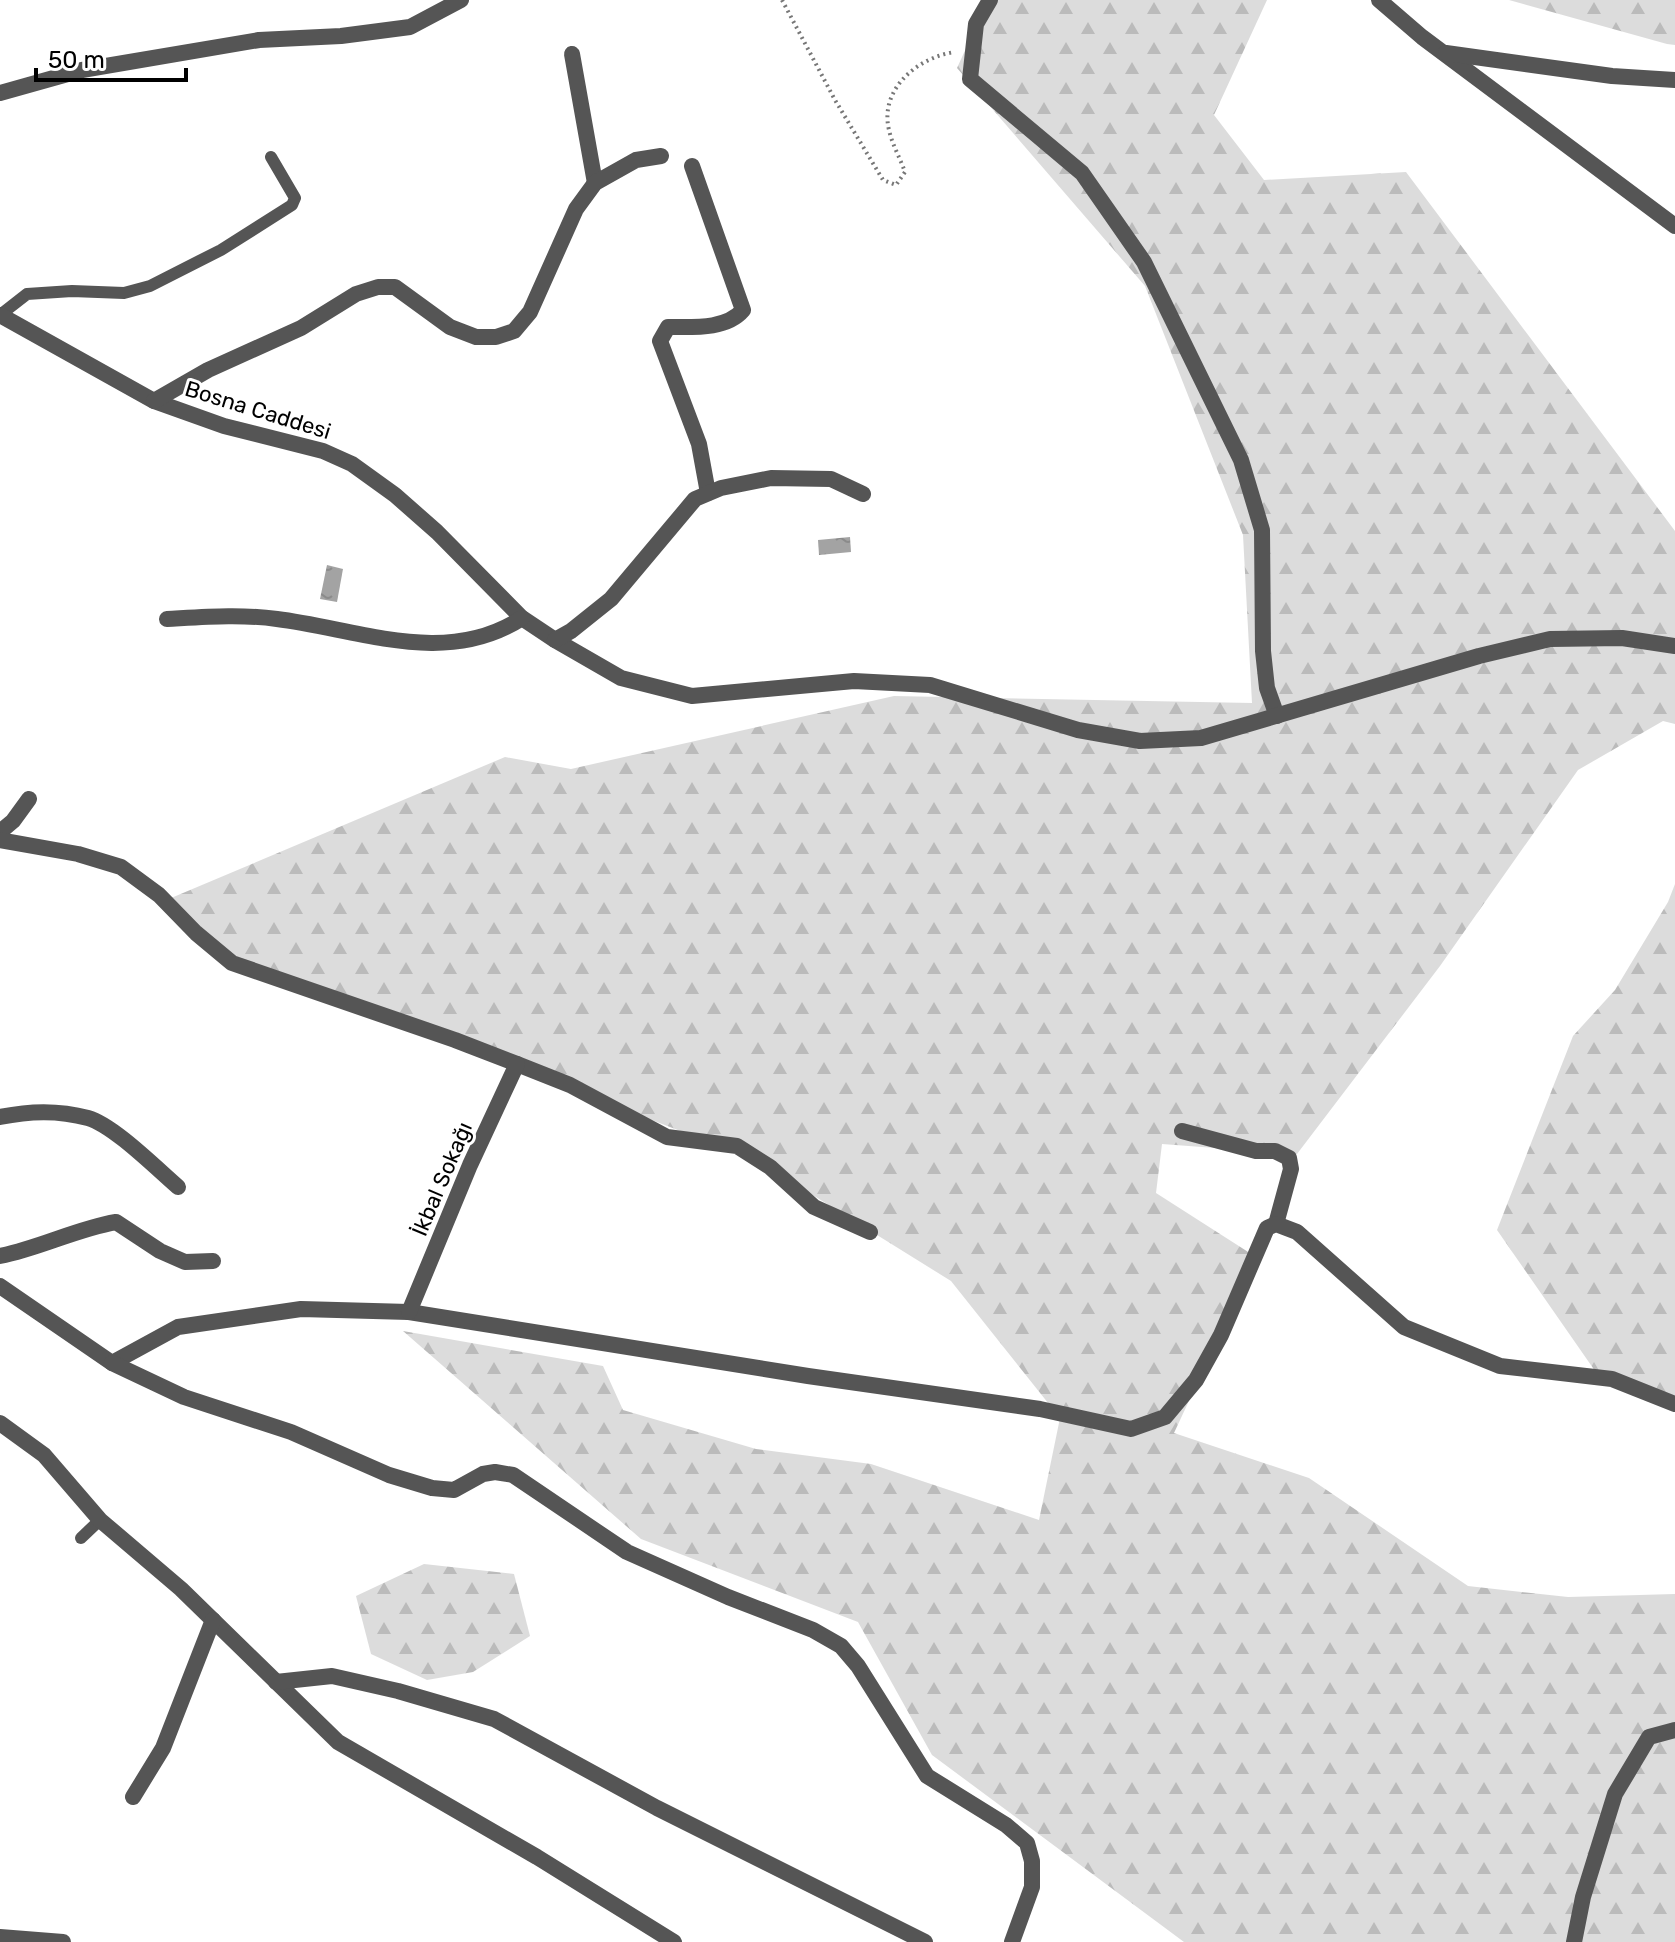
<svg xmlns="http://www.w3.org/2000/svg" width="1675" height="1942" font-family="Rubik,sans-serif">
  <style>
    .forest { fill: url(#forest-firs) }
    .water { fill: url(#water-ripples) }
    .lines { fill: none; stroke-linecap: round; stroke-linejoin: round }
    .path { stroke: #777; stroke-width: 4; stroke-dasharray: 2 4; stroke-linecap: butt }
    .lane { stroke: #555; stroke-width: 12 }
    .street { stroke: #555; stroke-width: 16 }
    .labels { text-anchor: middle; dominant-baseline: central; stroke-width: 6; stroke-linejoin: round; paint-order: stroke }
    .street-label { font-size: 22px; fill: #000; stroke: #fff }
  </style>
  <defs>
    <pattern id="forest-firs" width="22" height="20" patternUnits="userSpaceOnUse" patternTransform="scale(2)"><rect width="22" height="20" fill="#dcdcdc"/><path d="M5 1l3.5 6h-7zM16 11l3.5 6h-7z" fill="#bbb"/></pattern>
    <pattern id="water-ripples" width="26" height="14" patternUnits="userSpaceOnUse" patternTransform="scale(2)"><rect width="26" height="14" fill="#a3a3a3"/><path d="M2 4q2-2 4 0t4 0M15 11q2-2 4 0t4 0" fill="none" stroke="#8b8b8b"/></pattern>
  </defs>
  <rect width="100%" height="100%" fill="#fff"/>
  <g class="forest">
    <path d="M988 0H1267L1214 115 1264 180 1406 172 1675 531V724L1663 721 1578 770 1440 966 1297 1154 1162 1144 1156 1193 1256 1257 1174 1433 1309 1478 1468 1586 1568 1597 1675 1594V1942H1184L932 1755 858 1622 641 1539 403 1331 603 1366 623 1410 756 1449 871 1464 1039 1520 1060 1418 951 1281 758 1161 243 962 164 901 505 757 571 769 894 696 1252 703 1243 535 1145 286 957 68Z"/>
    <path d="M1509 0H1675V45L1667 44Z"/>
    <path d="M1675 884V1406L1602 1381 1497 1230 1573 1036 1615 990 1668 902Z"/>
    <path d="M424 1564 514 1574 530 1636 473 1672 427 1680 371 1654 356 1596Z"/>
  </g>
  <g class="water">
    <path d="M850 537 851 552 819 555 818 540Z"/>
    <path d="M327 565 343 569 337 602 320 599Z"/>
  </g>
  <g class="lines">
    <path class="path" d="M782 0 835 100 883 180 896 185 905 172C900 158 892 144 889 130 879 89 918 57 955 52"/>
    <g class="lane">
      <path d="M0 315 27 294 72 291 124 293 150 286 221 250 292 205 295 198 271 157"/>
      <path d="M81 1538 100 1520"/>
    </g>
    <g class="street">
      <path d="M990 0 976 24 970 79 1082 173 1144 262 1241 460 1262 530 1263 651 1267 688 1277 716"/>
      <path d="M1379 0 1422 37 1675 226"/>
      <path d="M1446 53 1612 76 1675 80"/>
      <path d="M572 54 595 183"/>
      <path d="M0 93 82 70 259 40 341 36 410 27 461 0"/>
      <path d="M692 166 743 310C726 330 692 327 668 327L660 341 699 444 708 493"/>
      <path d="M0 315 154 401 224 426 323 451 352 464 395 495 437 532 522 618 555 640 621 678 692 696 854 681 930 685 1078 730 1140 741 1201 738 1479 656 1550 639 1622 638 1675 646"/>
      <path d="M154 401 208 370 301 328 356 294 378 287H395L450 327 476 337H496L514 331 530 312 576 209 595 183 636 160 661 156"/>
      <path d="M167 619C204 617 240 614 277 619 358 629 446 668 522 618"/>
      <path d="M555 640 571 631 611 599 695 499 721 488 771 478 831 479 863 494"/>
      <path d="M0 832 13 821 29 799"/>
      <path d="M0 840 78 854 121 867 159 895 196 933 232 963 455 1040 517 1064 570 1085 667 1137 737 1146 770 1167 814 1207 870 1232"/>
      <path d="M0 1117C28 1111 59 1110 88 1118 113 1125 156 1168 178 1187"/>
      <path d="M1182 1131 1256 1151H1275L1289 1158 1291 1169 1276 1224"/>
      <path d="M0 1256C40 1248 76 1229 116 1222L160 1251 185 1262 213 1261"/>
      <path d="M0 1286 112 1363 178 1327 301 1309 409 1312 808 1376 1040 1409 1131 1429 1165 1417 1196 1380 1221 1335 1267 1228 1276 1224 1297 1232 1404 1327 1500 1366 1612 1379 1675 1404"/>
      <path d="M409 1312 470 1165 517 1064"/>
      <path d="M112 1363 184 1397 291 1432 389 1475 432 1488 454 1490 483 1474 495 1472 513 1475 627 1552 728 1597 813 1630 841 1646 858 1666 927 1776 1006 1825 1027 1843 1032 1861V1887L1012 1942"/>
      <path d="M0 1423 44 1455 100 1520 181 1589 338 1742 537 1857 674 1942"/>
      <path d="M276 1682 332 1676 398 1691 494 1719 657 1808 925 1942"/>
      <path d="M133 1797 163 1748 213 1620"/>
      <path d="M0 1937 63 1942"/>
      <path d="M1574 1942 1583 1897 1615 1794 1649 1737 1675 1730"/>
    </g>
  </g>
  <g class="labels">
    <g class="street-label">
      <text transform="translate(258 410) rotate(17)">Bosna Caddesi</text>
      <text transform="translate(442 1179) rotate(-67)">İkbal Sokağı</text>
    </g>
  </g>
  <path d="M36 68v12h150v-12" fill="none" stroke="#000000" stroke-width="4"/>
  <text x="48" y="68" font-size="24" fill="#000000" stroke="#ffffff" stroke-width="6" paint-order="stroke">50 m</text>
</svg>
